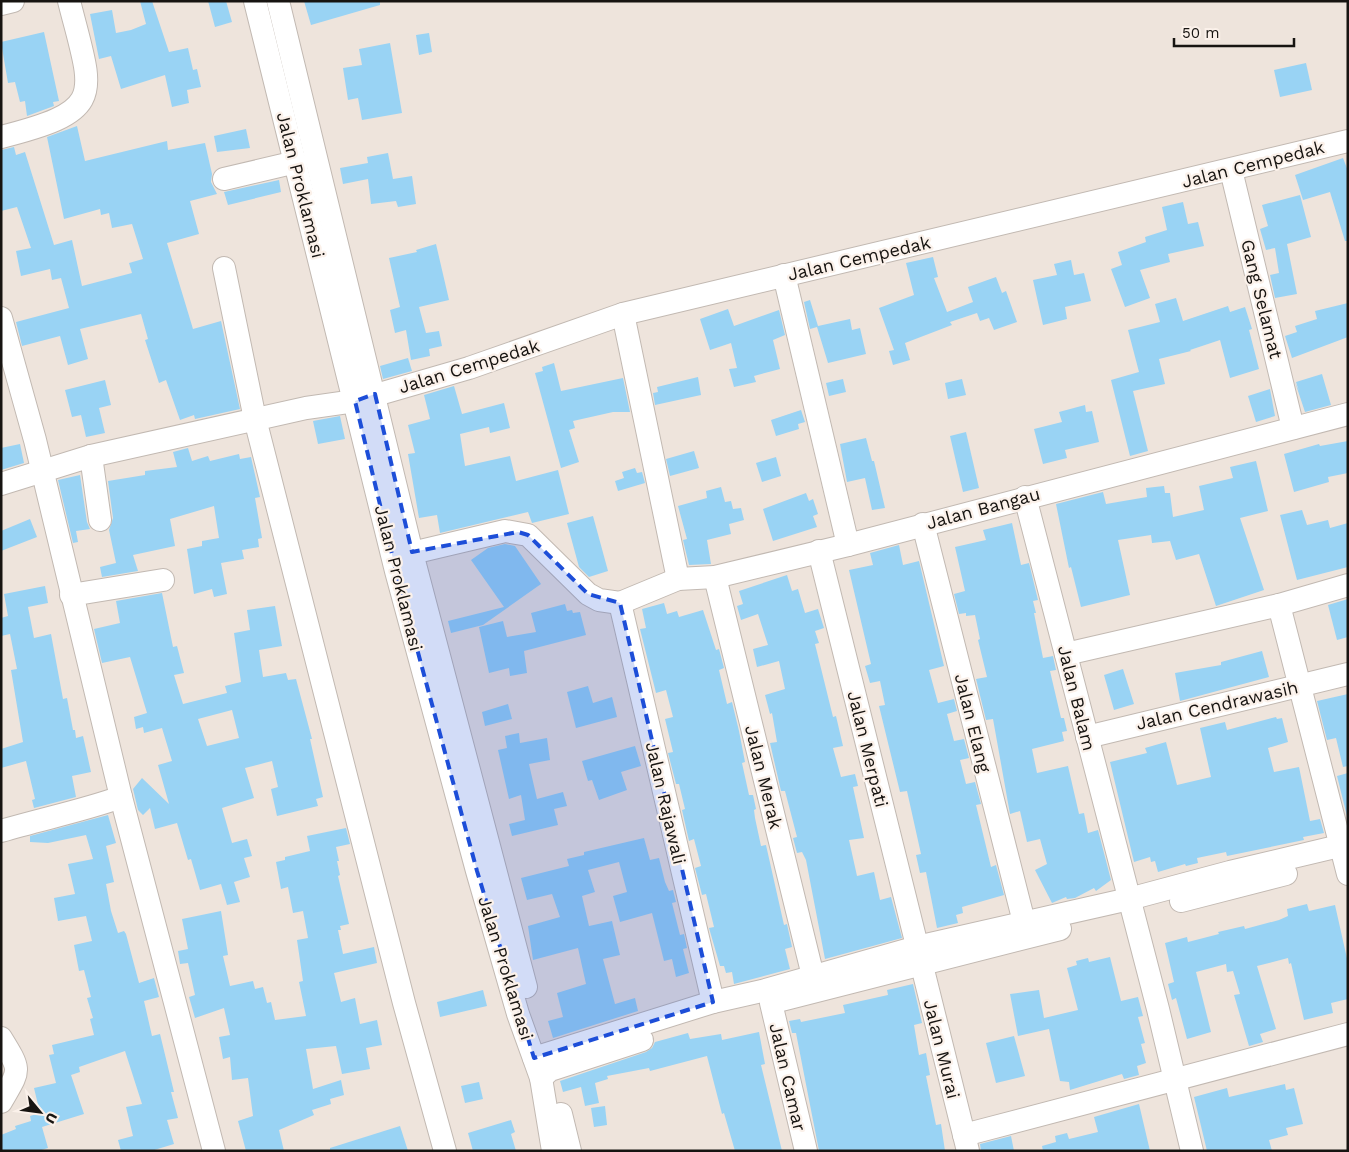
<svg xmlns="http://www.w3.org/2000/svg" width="1349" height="1152" font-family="'Work Sans',sans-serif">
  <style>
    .building { fill: #99d3f4; fill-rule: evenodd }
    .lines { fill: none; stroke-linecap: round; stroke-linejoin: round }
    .minor-casing { stroke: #c2b9b2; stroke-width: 24 }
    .minor { stroke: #fff; stroke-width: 22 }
    .marked { fill: #1d4ed8; fill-opacity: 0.2; stroke: #1d4ed8; stroke-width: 4; stroke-dasharray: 10 6; stroke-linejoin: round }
    .labels { text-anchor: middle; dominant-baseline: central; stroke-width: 4.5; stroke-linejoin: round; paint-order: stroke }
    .street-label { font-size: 18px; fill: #171411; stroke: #fbf1ea }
  </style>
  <rect width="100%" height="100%" fill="#eee4dc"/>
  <g class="building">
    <path d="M140 1H152L169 52 188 48 193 70 197 69 201 87 187 90 189 103 172 107 165 75 121 89 111 56 99 59 90 14 112 10 116 33 131 30 146 24Z"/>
    <path d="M208 1H226L232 22 215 27Z"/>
    <path d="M304 1H380V5L311 25Z"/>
    <path d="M44 32 59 101 53 102 54 106 27 116 25 101 20 102 15 82 8 83 1 42Z"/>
    <path d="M429 33 432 52 419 55 416 35Z"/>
    <path d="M390 43 402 113 362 120 358 98 348 100 343 68 362 65 359 49Z"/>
    <path d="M1306 63 1312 90 1280 97 1274 70Z"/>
    <path d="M77 126 85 161 167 141 168 150 205 143 212 174 211 182 217 194 190 201 199 234 167 243 193 329 221 321 240 409 195 419 194 415 180 420 166 380 159 383 145 340 148 339 141 314 80 329 88 359 68 365 60 336 22 346 16 322 69 308 61 278 52 280 50 269 21 276 16 251 31 248 17 207 1 211V150L14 147 16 155 25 152 54 245 72 240 82 286 132 273 129 263 143 259 132 224 112 228 109 213 101 215 100 209 64 219 47 137Z"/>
    <path d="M246 129 250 148 217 152 214 136Z"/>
    <path d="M388 153 393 179 412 176 416 204 398 207 396 201 371 204 368 179 343 184 340 168 368 163 367 157Z"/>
    <path d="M1343 158 1348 171V241H1345L1330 192 1303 200 1295 175Z"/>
    <path d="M279 180 281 192 228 205 224 192Z"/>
    <path d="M1300 195 1311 237 1287 244 1297 294 1275 298 1270 275 1279 273 1275 248 1266 250 1260 229 1268 226 1262 205Z"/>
    <path d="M1183 202 1188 224 1198 222 1204 246 1168 254 1170 262 1140 270 1150 298 1125 307 1111 269 1122 265 1118 252 1146 242 1145 237 1167 230 1162 207Z"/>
    <path d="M436 244 449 300 419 307 426 333 439 331 442 346 429 349 430 356 411 360 406 330 395 333 390 310 400 307 389 258 417 252 416 250Z"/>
    <path d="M933 257 938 277 934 278 947 312 973 302 968 287 996 277 1002 293 1006 291 1017 322 994 330 989 318 980 321 977 313 950 322 952 325 905 343 910 360 893 365 889 351 894 350 879 308 914 295 906 263Z"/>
    <path d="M1071 260 1074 275 1084 273 1091 301 1065 307 1067 319 1043 325 1033 280 1057 275 1054 264Z"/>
    <path d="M1176 298 1183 321 1228 306 1230 312 1245 307 1252 329 1249 330 1259 369 1230 378 1220 340 1190 350 1191 351 1159 359 1165 384 1133 391 1148 451 1130 456 1111 380 1139 372 1128 330 1160 322 1155 304Z"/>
    <path d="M810 300 818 326 850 319 852 330 860 328 866 354 828 363 817 327 810 329 804 302Z"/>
    <path d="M1348 303V337L1292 358 1285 336 1297 332 1295 326 1317 319 1315 311Z"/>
    <path d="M728 309 734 326 779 310 785 335 773 340 780 369 754 376 756 382 734 387 729 369 737 368 731 343 710 350 700 319Z"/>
    <path d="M408 358 412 371 383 379 380 366Z"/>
    <path d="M554 363 561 391 623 378 630 412H613L573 421 575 428 569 430 579 462 561 468 535 373 543 371 542 367Z"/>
    <path d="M1322 374 1331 405 1305 412 1295 382 1299 391 1296 382Z"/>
    <path d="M698 377 701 395 655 405 653 393 658 392 657 387Z"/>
    <path d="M843 379 846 392 829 396 826 383Z"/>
    <path d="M962 379 966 395 948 399 945 383Z"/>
    <path d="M105 380 111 405 99 408 105 433 86 437 81 415 72 417 65 390Z"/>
    <path d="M454 386 462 414 504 403 510 428 490 433 489 427 460 434 465 466 510 456 516 481 558 470 569 514 532 523 528 512 440 533 437 515 419 518 408 454 415 453 408 425 430 419 424 395Z"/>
    <path d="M1270 389 1275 416 1256 422 1248 396Z"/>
    <path d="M1085 405 1086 412 1092 411 1099 442 1065 450 1067 458 1043 464 1034 429 1062 422 1059 412Z"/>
    <path d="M801 410 805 422 798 424 799 429 776 436 771 420Z"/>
    <path d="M340 416 345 439 318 444 313 421Z"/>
    <path d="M966 432 979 488 963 492 950 436Z"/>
    <path d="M866 438 872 461H874L885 508 872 510 865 478 847 482 840 444Z"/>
    <path d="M1348 441V473L1328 477 1329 482 1294 492 1284 454 1319 444 1320 446Z"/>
    <path d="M20 444 24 463 1 470V448Z"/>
    <path d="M188 448 192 461 208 456 210 461 239 454 240 459 251 457 260 497 255 498 262 538 258 539 259 547 242 550 244 559 221 563 227 594 214 597 212 589 194 594 187 549 202 546V541L219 538 214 506 170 519 175 546 133 555 138 571 102 577 100 567 116 563 109 530 113 518 108 481 145 475V471L177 467 173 452Z"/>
    <path d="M694 451 699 468 670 476 666 459Z"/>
    <path d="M776 457 781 476 762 482 756 463Z"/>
    <path d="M1256 461 1268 511 1240 518 1264 590 1216 606 1199 554 1176 560 1170 541 1152 543 1151 535 1118 540 1130 595 1081 607 1071 567 1069 568 1056 504 1103 492 1106 504 1147 497 1146 488 1164 486 1165 493H1170L1173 517 1204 510 1199 486 1233 478 1230 467Z"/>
    <path d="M635 468 637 473 642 472 645 483 618 491 615 481 624 478 622 472Z"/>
    <path d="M80 475 87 522 90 529 76 531 78 542 73 543 58 480Z"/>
    <path d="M721 487 725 502 731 501 733 509 741 508 744 520 729 524 731 534 707 540 711 564 689 565 683 540 687 539 678 506 707 498 706 491Z"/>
    <path d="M806 493 809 501 813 499 818 514 813 516 817 527 773 541 763 509Z"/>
    <path d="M1302 510 1307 525 1328 520 1330 528 1348 523V567L1297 580 1280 515Z"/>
    <path d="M593 516 608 571 589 577 579 567 567 523Z"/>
    <path d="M30 519 37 537 1 551V531Z"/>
    <path d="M1012 523 1021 565 1029 563 1038 600 1033 601 1036 613H1034L1043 658 1053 656 1056 670 1050 671 1061 718H1064L1067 731 1062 732 1064 741 1032 749 1037 773 1068 766 1079 814 1084 813 1088 833 1098 830 1111 880 1096 891 1094 888 1075 898 1067 899 1066 897 1052 903 1035 870 1047 864 1040 839 1027 842 1020 811 1010 814 993 719 986 720 976 679 987 677 978 640 980 639 975 615 966 616V613L959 614 954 594 965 591 955 547 986 540 983 530Z"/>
    <path d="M505 544 515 546 541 584 483 625 451 633 448 621 504 607 471 560 488 548Z"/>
    <path d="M899 545 903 565 919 561 944 666 929 670 938 703 954 699 957 711 947 714 954 741 964 739 969 758 960 760 966 784 975 782 981 804 976 805 991 867 996 865 1004 895 962 907 963 913 956 915 958 923 937 928 926 872 920 873 916 855 921 854 907 791 900 792 879 706 885 705 880 681 870 683 865 666 871 664 849 570 873 565 870 553Z"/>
    <path d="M787 575 792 591 798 589 805 613 818 609 824 628 815 631 819 643 815 644 833 717 836 716 843 746 833 748 841 777 855 774 858 786 853 787 864 838 849 840 857 876 874 872 880 900 891 897 902 938 825 959 806 860 802 852 797 853 793 838 797 837 785 791H781L770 743 777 742 772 713 770 714 765 695 785 689 779 661 757 667 753 649 768 645 758 614 741 620 737 606 743 604 739 591Z"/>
    <path d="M45 586 48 603 28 607 34 638 51 634 63 699 67 698 73 730H75L76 738 83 736 91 772 72 776 76 797 34 808 32 800 35 799 26 761 1 768V749L23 742 11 670 17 669 10 634 1 636V618L8 616 4 594Z"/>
    <path d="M162 593 173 647 177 646 184 673 174 675 183 704 227 693 225 686 241 682 234 633 250 630 247 610 275 606 282 646 259 650 263 677 286 673 288 680 296 679 312 739H310L323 797 316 799 318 806 277 816 271 789 278 787 272 761 245 768 254 798 222 808 232 843 247 839 252 856 244 858 250 877 234 882 240 902 227 905 221 884 200 890 191 859 188 860 177 823 155 829 150 808 143 815 138 810 133 789 142 778 169 804 158 765 172 761 162 728 144 733 143 727 136 729 134 717 147 713 130 657 102 663 94 629 120 623 116 601ZM232 710 239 738 207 746 198 719Z"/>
    <path d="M1348 599V637L1337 640 1328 605Z"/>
    <path d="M664 603 667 614 677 611 679 617 703 610 716 650 719 649 724 668 719 670 727 704 732 702 739 731 745 762 742 763 749 795H753L756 809 754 810 755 818 761 846 766 845 784 925 787 924 792 947 785 949 790 969 734 984 732 972 726 973 724 966H720L709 928 714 927 706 894 702 895 695 868 701 866 694 839 689 841 682 810 685 809 679 784H676L668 753 673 752 665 719 673 717 666 690 656 693 640 629 646 628 642 609Z"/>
    <path d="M565 604 567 611 572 610 573 613 580 612 586 635 524 651 527 673 510 676 509 668 489 673 479 627 503 621 507 637 536 632 531 613Z"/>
    <path d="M1262 651 1269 677 1180 701 1175 673 1221 665V662Z"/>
    <path d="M1123 669 1134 704 1114 710 1104 675Z"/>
    <path d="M588 686 593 703 612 697 617 717 576 728 567 692Z"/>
    <path d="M1348 694V766L1343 767 1336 738 1327 740 1317 701Z"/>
    <path d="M508 704 512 719 485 726 482 712Z"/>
    <path d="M1276 717 1277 719 1282 718 1288 742 1268 748 1274 772 1299 767 1310 821 1320 819 1324 833 1303 837 1304 840 1227 856 1226 852 1197 858 1198 863 1186 866 1185 864 1158 872 1155 861 1151 862 1150 857 1134 862 1110 762 1147 753 1145 748 1166 742 1177 785 1211 777 1200 728 1225 722 1227 730Z"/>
    <path d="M519 733 520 743 547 738 550 760 529 764 537 799 563 792 567 806 554 809 558 825 512 836 509 824 525 820 521 795 509 799 498 750 507 748 505 736Z"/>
    <path d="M635 746 641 766 621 772 627 790 599 800 592 780 588 781 582 761Z"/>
    <path d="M1348 773V820L1337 776Z"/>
    <path d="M108 815 116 843 106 846 114 882 106 884 111 911 118 933 124 931 126 934 139 983 154 978 159 997 144 1001 152 1036 160 1034 174 1092H171L178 1118 167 1120 174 1144 151 1151H121L118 1140 133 1136 126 1107 142 1104 125 1051 79 1067 80 1072 71 1075 84 1114 42 1127 48 1148 38 1151H1V1135L16 1129 15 1126 31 1121 30 1116 40 1113 34 1088 56 1083 49 1055 54 1054 52 1045 94 1035 90 1019 93 1018 87 998 91 997 84 970 79 971 74 945 92 941 86 916 58 921 54 898 75 894 68 864 93 859 86 835 48 843 30 842V836Z"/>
    <path d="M346 828 350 844 336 847 339 861H337L340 875 338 876 349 924 340 926 341 930H338L343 954 374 947 377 963 334 973 341 1002 355 998 360 1024 377 1020 382 1045 366 1048 370 1069 342 1074 336 1046 306 1049 313 1089 341 1080 344 1095 330 1099 331 1104 312 1110 314 1115 279 1130 284 1151H246L238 1121 253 1116 248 1078 232 1080 230 1057 223 1059 219 1037 230 1035 224 1008 195 1018 189 997 195 995 188 963 180 964 178 951 188 949 182 919 221 911 228 955 223 956 230 986 253 981 255 989 263 987 267 1003 271 1002 275 1020 306 1016 299 982 303 981 297 940 308 938 303 911 293 913 288 887 281 889 276 862 285 860V857L310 851 307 836Z"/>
    <path d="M644 838 650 860 659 858 665 882 669 891 673 890 676 902 672 903 680 935 684 934 687 948 683 949 689 973 676 977 672 959 664 961 652 913 620 922 613 896 627 892 619 862 588 870 595 892 582 896 589 926 612 921 620 955 603 959 615 1004 635 998 638 1011 553 1038 548 1021 563 1017 557 993 586 984 578 948 533 960 528 926 560 917 552 894 527 900 521 878 569 866 567 859 584 855V852Z"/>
    <path d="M1307 904 1309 911 1335 905 1348 963V999L1331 1003 1333 1013 1304 1020 1291 963 1289 964 1288 958 1257 966 1276 1029 1260 1034 1263 1042 1249 1046 1234 995 1240 994 1233 971 1227 972 1226 964 1196 972 1211 1032 1187 1039 1176 998 1172 1000 1168 984 1174 982 1165 943 1187 937 1188 942 1219 934 1218 932 1244 926 1245 929 1279 920 1288 916 1287 909Z"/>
    <path d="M1110 957 1121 1001 1138 997 1143 1016 1138 1017 1145 1043 1141 1044 1146 1063 1137 1066 1139 1075 1124 1079 1122 1074 1070 1090 1069 1082 1060 1081 1049 1029 1018 1036 1010 994 1039 990 1044 1018 1078 1010 1067 968 1077 965 1076 961 1088 958 1089 962Z"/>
    <path d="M913 984 922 1023 914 1025 919 1055 926 1053 930 1075 926 1076 936 1125 941 1124 945 1151H819L796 1033H792L789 1021 800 1019 801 1022 845 1013 843 1005 888 995 887 990Z"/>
    <path d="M483 990 487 1006 440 1017 437 1002Z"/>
    <path d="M759 1032 765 1064 761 1065 782 1151H735L724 1113 722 1114 707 1056 650 1071 649 1068 607 1076 608 1079 595 1083 599 1103 585 1106 581 1087 563 1092 560 1081 646 1052 652 1048 655 1042 688 1033 690 1039 721 1034 722 1040Z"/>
    <path d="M1014 1036 1025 1076 996 1083 986 1043Z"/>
    <path d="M479 1082 483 1099 465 1103 461 1086Z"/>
    <path d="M1285 1084 1286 1090 1294 1088 1303 1124 1286 1128 1288 1135 1269 1140 1272 1151H1207L1194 1097 1227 1088 1229 1097Z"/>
    <path d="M1139 1104 1150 1151H1043L1042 1146 1056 1142 1055 1136 1067 1133 1069 1139 1098 1132 1094 1117Z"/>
    <path d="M605 1106 607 1125 594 1127 591 1108Z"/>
    <path d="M511 1120 515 1132 511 1134 516 1151H473L468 1133Z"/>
    <path d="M400 1126 408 1151H330V1148Z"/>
    <path d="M1011 1136 1014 1151H981L980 1144Z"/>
  </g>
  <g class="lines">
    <defs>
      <g id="minor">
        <path d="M255 1 396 571 477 871 518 1014 541 1078 553 1151"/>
        <path d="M278 1 412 553 526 987"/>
        <path d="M1 4 13 1"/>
        <path d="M1 137C108 110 93 96 69 1"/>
        <path d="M1231 170 1293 428"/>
        <path d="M224 179 296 162"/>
        <path d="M224 268 255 419 404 1003 445 1151"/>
        <path d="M784 275 848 545"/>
        <path d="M623 314 678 579"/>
        <path d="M1 318 35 440 121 797 214 1151"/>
        <path d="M91 456 100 520"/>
        <path d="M1 484 91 456 306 408 355 401 469 368 623 314 1348 141"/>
        <path d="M1025 497 1158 1009 1192 1151"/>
        <path d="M923 524 1024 922"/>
        <path d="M819 551 968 1151"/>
        <path d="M412 553 505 531 528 535 588 594 599 600 620 603"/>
        <path d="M715 577 813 976"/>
        <path d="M71 595 163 580"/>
        <path d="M620 603 678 579 715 577 848 545 1348 414"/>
        <path d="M620 603 713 1002"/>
        <path d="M1279 605 1348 874"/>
        <path d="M1066 654 1279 605 1348 585"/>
        <path d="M1087 737 1348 674"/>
        <path d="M1 831C41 819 82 811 121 797"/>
        <path d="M1181 901 1286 874"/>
        <path d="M781 1000 1060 929"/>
        <path d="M771 1003 806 1151"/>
        <path d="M1 1038C22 1072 20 1069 1 1102"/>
        <path d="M534 1058 713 1002 762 991 917 947 1129 899 1230 872 1348 844"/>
        <path d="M541 1078 550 1070 642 1040"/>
        <path d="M561 1114 570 1151"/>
        <path d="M964 1135 1348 1034"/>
      </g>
    </defs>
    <use href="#minor" class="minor-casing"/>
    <use href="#minor" class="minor"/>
  </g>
  <path class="marked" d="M375 394 412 552 518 532 528 535 588 594 620 603 713 1002 534 1058 477 871 396 571 355 401Z"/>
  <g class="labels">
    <g class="street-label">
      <text transform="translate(1253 164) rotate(-14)">Jalan Cempedak</text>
      <text transform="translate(301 185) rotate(76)">Jalan Proklamasi</text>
      <text transform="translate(859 258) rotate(-13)">Jalan Cempedak</text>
      <text transform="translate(1262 299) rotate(76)">Gang Selamat</text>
      <text transform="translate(469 366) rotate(-17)">Jalan Cempedak</text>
      <text transform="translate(983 508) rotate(-15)">Jalan Bangau</text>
      <text transform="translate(399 578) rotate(76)">Jalan Proklamasi</text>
      <text transform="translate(1077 698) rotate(76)">Jalan Balam</text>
      <text transform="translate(1217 705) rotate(-13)">Jalan Cendrawasih</text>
      <text transform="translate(973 723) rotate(76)">Jalan Elang</text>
      <text transform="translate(868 749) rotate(76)">Jalan Merpati</text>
      <text transform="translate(764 777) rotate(76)">Jalan Merak</text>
      <text transform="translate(666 803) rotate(77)">Jalan Rajawali</text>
      <text transform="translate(506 968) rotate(73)">Jalan Proklamasi</text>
      <text transform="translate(942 1049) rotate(76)">Jalan Murai</text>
      <text transform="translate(788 1077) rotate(77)">Jalan Camar</text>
    </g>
  </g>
  <rect width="1349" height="1152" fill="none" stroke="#171411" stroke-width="5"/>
  <g transform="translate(40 1112) rotate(119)" stroke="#fbf1ea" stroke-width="4" paint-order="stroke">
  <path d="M0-4L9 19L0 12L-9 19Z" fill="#171411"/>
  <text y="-8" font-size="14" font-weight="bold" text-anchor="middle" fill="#171411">U</text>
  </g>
  <path d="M1174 38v8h120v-8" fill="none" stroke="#171411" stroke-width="2.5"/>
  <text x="1182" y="38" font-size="15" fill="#171411" stroke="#fbf1ea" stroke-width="4" paint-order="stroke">50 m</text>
</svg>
